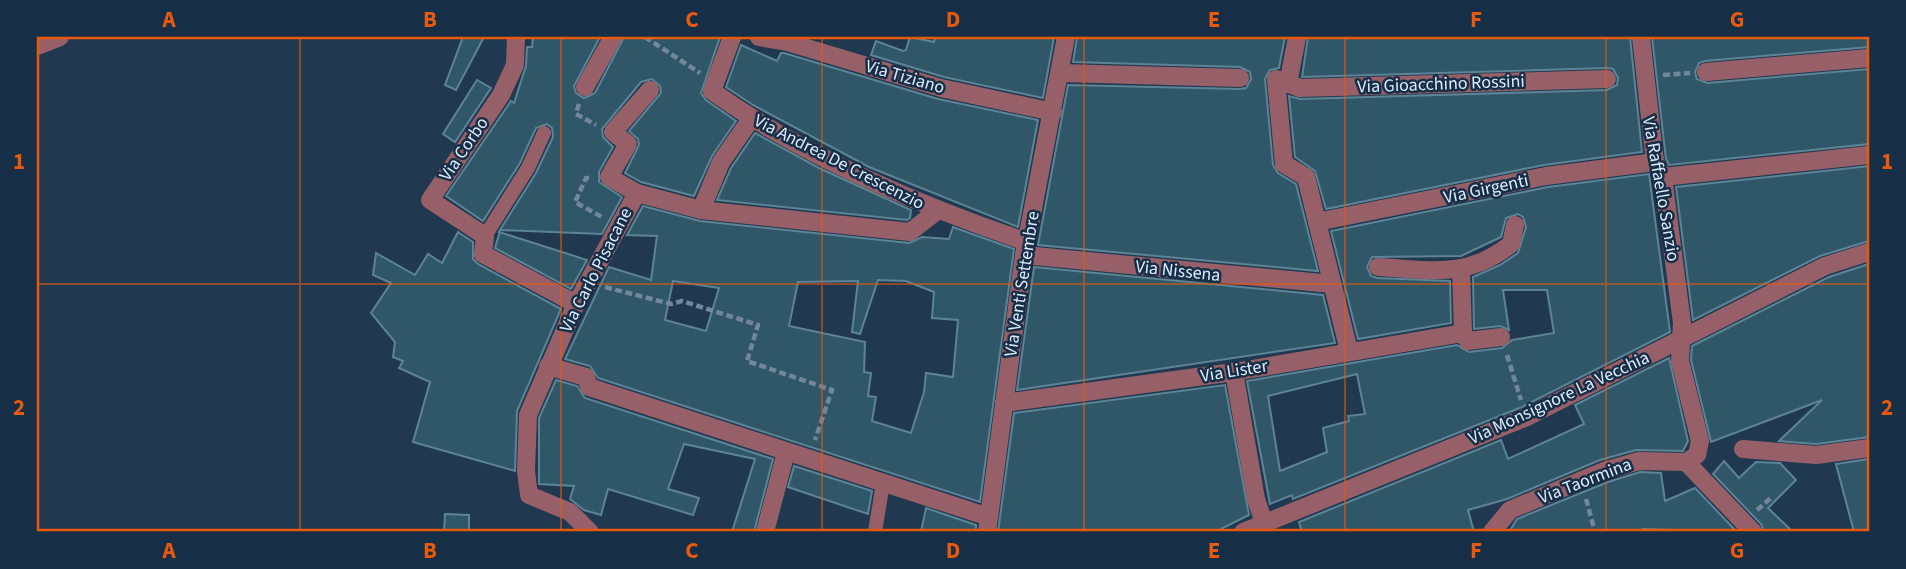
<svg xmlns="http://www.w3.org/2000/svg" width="1906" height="569" font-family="'Source Sans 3',sans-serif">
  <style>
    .building { fill: #305768; stroke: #5c8496; stroke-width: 2; fill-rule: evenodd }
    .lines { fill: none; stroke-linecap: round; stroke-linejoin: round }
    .path { stroke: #72879b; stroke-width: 4.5; stroke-dasharray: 7 3.5; stroke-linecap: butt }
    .service { stroke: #976069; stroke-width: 14 }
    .minor { stroke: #976069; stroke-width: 18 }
    .grid { fill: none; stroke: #e8590c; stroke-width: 2; stroke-opacity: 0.55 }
    .labels { text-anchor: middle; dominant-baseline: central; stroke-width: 5; stroke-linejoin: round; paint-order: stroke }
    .street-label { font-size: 18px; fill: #ddecfc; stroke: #162e46 }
    .neatline { fill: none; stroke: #e8590c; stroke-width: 2.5 }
    .grid-label { font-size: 23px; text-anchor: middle; font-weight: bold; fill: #e8590c }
  </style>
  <rect width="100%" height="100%" fill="#203950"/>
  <g class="building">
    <path d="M463 37H484L456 90 445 85Z"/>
    <path d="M533 37H600L574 86 576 93 584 98 595 93 624 37H720L701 93 706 100 736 121 712 156 694 196 641 182 625 173 639 145 638 139 629 131 661 93 660 86 652 79 641 82 602 129 603 137 613 147 599 172V182L622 197 602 234 500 230 536 173 553 137 552 128 547 124 536 128 520 163 483 221 446 196 511 101 514 103 526 66 527 47H532Z"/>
    <path d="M910 37 934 42 935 37H1054L1043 98 944 77 871 55 876 41 903 51 906 50Z"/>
    <path d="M1077 37H1285L1279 68 1270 70 1265 79 1273 165 1278 173 1296 184 1318 271 1038 245 1068 85 1240 89 1246 88 1251 79 1250 72 1240 67 1073 62Z"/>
    <path d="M1308 37H1630L1642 152 1544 165 1326 209 1315 171 1295 157 1289 96 1300 99 1607 90 1617 85 1618 78 1613 69 1607 68 1302 77Z"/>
    <path d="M1652 37H1869V47L1705 61 1699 63 1695 72 1697 79 1707 83 1869 69V144L1669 165 1666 159Z"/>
    <path d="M741 45 777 61 781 53H784L938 99 1038 120 1018 227 869 167 753 105 726 87Z"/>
    <path d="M477 80 491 88 455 142 443 134Z"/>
    <path d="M755 133 819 168 911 210 910 218 907 220 717 200 731 168Z"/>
    <path d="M1869 166V241L1820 256 1693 320 1676 187Z"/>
    <path d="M1649 174 1670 332 1522 407 1293 499 1292 495 1270 504 1247 381 1457 345 1469 352 1502 348 1512 340 1554 333 1547 290H1503L1509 330 1500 326 1474 329 1473 277 1500 265 1518 253 1526 227 1523 217 1518 214 1506 218 1501 237 1461 256 1372 257 1367 267 1371 276 1377 278 1450 281 1451 323 1358 339 1331 231 1548 187ZM1357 374 1365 414 1348 416 1349 421 1323 428 1327 452 1280 471 1268 396Z"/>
    <path d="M643 206 700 221 909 243 922 237 949 239 953 227 1014 249 980 502 598 378 590 366 565 359 609 267 651 280 657 236 627 235ZM878 280 906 281 934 292 932 318 958 320 953 377 926 373 924 392 911 433 872 421 876 397 868 396 871 373 864 372 865 342 789 326 798 282 858 281 852 332 860 334ZM673 281 719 288 706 331 665 320Z"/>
    <path d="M500 231 499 232 587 260 571 289 495 248Z"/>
    <path d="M458 232 473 242V259L478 264 561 309 517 411 515 471 413 442 430 382 399 368 403 361 393 357 395 342 371 313 391 283 373 275 376 253 415 275 428 254 442 263Z"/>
    <path d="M1869 264V437L1816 444 1779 441 1822 400 1711 442 1691 360 1692 346 1829 277Z"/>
    <path d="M1034 267 1323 295 1335 343 1017 390Z"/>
    <path d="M1669 358 1688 441 1683 451 1636 450 1600 460 1507 499 1468 510 1474 532H1302L1299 522 1501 440 1508 459 1584 424 1575 405Z"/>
    <path d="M556 380 577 386 585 398 773 459 754 532H732L755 459 684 444 668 489 699 498 693 515 608 489 601 515 584 510 570 499 574 486 539 484V418Z"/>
    <path d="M1225 385 1249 515 1215 532H998L1014 413Z"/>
    <path d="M1869 459V532H1854L1836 464Z"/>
    <path d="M1724 461 1739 478 1756 462 1780 463 1796 480 1768 508 1793 532H1764L1761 524 1713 474Z"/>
    <path d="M794 466 872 491 868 514 788 487Z"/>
    <path d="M1640 472 1661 473 1665 501 1695 488 1737 532 1643 529 1644 532H1509L1517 519 1608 482Z"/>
    <path d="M926 508 976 525V532H921Z"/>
    <path d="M445 514 469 515V532H444Z"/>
  </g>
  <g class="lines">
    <g class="path">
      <path d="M645 37 700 73"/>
      <path d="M1663 75 1690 73"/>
      <path d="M579 104 576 114 596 125"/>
      <path d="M589 178H586L575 202 602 217"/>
      <path d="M605 287 671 304 682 301 758 325 747 361 832 390 815 440"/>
      <path d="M1507 355 1521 400"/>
      <path d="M1586 499 1595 532"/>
      <path d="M1757 510 1772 497"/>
    </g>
    <g class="service">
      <path d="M485 236 528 168 544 133"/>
      <path d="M875 532 883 483"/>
    </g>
    <g class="minor">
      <path d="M516 37 515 65 501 95 430 200 485 236 483 254 576 304"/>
      <path d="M732 37 712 91C802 156 922 206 1027 242"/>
      <path d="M759 37 787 42 941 88 1053 112"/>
      <path d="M37 46 60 37"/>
      <path d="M1706 72 1869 58"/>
      <path d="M1061 73 1240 78"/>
      <path d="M1288 84 1297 37"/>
      <path d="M585 87 613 37"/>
      <path d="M1663 177 1869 155"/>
      <path d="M637 193 609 177 628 144 613 132 650 90"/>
      <path d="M701 210 721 162 751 119"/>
      <path d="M1317 222 1546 176 1655 162"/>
      <path d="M1024 255 1332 284"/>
      <path d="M1378 267C1432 270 1467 279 1511 244L1515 225"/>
      <path d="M1461 270 1463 333"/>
      <path d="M1349 351 1306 177 1284 164 1276 79 1300 88 1607 79"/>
      <path d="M548 366 586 377 589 387 989 517"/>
      <path d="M1234 372 1256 499 1267 532"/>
      <path d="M1004 403 1234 372 1463 333 1468 341 1501 337"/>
      <path d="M1743 449 1816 455 1869 448"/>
      <path d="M1686 462 1753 532"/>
      <path d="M590 532 570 512 529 495 526 471 528 415 576 304 637 193 701 210 910 232 937 211"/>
      <path d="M765 532 786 452"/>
      <path d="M987 532 1024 255 1066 37"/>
      <path d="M1243 532 1527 417 1825 266 1869 252"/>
      <path d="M1492 532 1510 510 1604 471 1639 461 1686 462 1697 455 1700 441 1680 361 1682 323 1663 177 1655 162 1641 37"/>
    </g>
  </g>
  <path class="grid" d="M300 37V532M561 37V532M822 37V532M1084 37V532M1345 37V532M1606 37V532M37 284H1869"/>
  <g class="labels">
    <g class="street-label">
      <text transform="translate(905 77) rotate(16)">Via Tiziano</text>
      <text transform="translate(1441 84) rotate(-2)">Via Gioacchino Rossini</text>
      <text transform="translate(464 149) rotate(-56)">Via Corbo</text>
      <text transform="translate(839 162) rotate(27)">Via Andrea De Crescenzio</text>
      <text transform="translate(1486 189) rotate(-12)">Via Girgenti</text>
      <text transform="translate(1661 189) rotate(80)">Via Raffaello Sanzio</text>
      <text transform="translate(596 270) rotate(-63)">Via Carlo Pisacane</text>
      <text transform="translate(1178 271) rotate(6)">Via Nissena</text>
      <text transform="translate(1022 284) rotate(-81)">Via Venti Settembre</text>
      <text transform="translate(1234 371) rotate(-9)">Via Lister</text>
      <text transform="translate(1559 398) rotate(-25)">Via Monsignore La Vecchia</text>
      <text transform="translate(1585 481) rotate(-21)">Via Taormina</text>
    </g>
  </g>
  <rect width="1906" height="569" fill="none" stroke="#162e46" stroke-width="77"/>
  <rect x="38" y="38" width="1830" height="492" class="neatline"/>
  <g class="grid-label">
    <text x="169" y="27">A</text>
    <text x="430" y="27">B</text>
    <text x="692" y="27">C</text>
    <text x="953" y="27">D</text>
    <text x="1214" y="27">E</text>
    <text x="1476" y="27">F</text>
    <text x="1737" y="27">G</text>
    <text x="19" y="169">1</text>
    <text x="1887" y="169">1</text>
    <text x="19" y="415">2</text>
    <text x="1887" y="415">2</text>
    <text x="169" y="558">A</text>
    <text x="430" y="558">B</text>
    <text x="692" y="558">C</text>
    <text x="953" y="558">D</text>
    <text x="1214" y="558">E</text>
    <text x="1476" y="558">F</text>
    <text x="1737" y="558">G</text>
  </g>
</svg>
